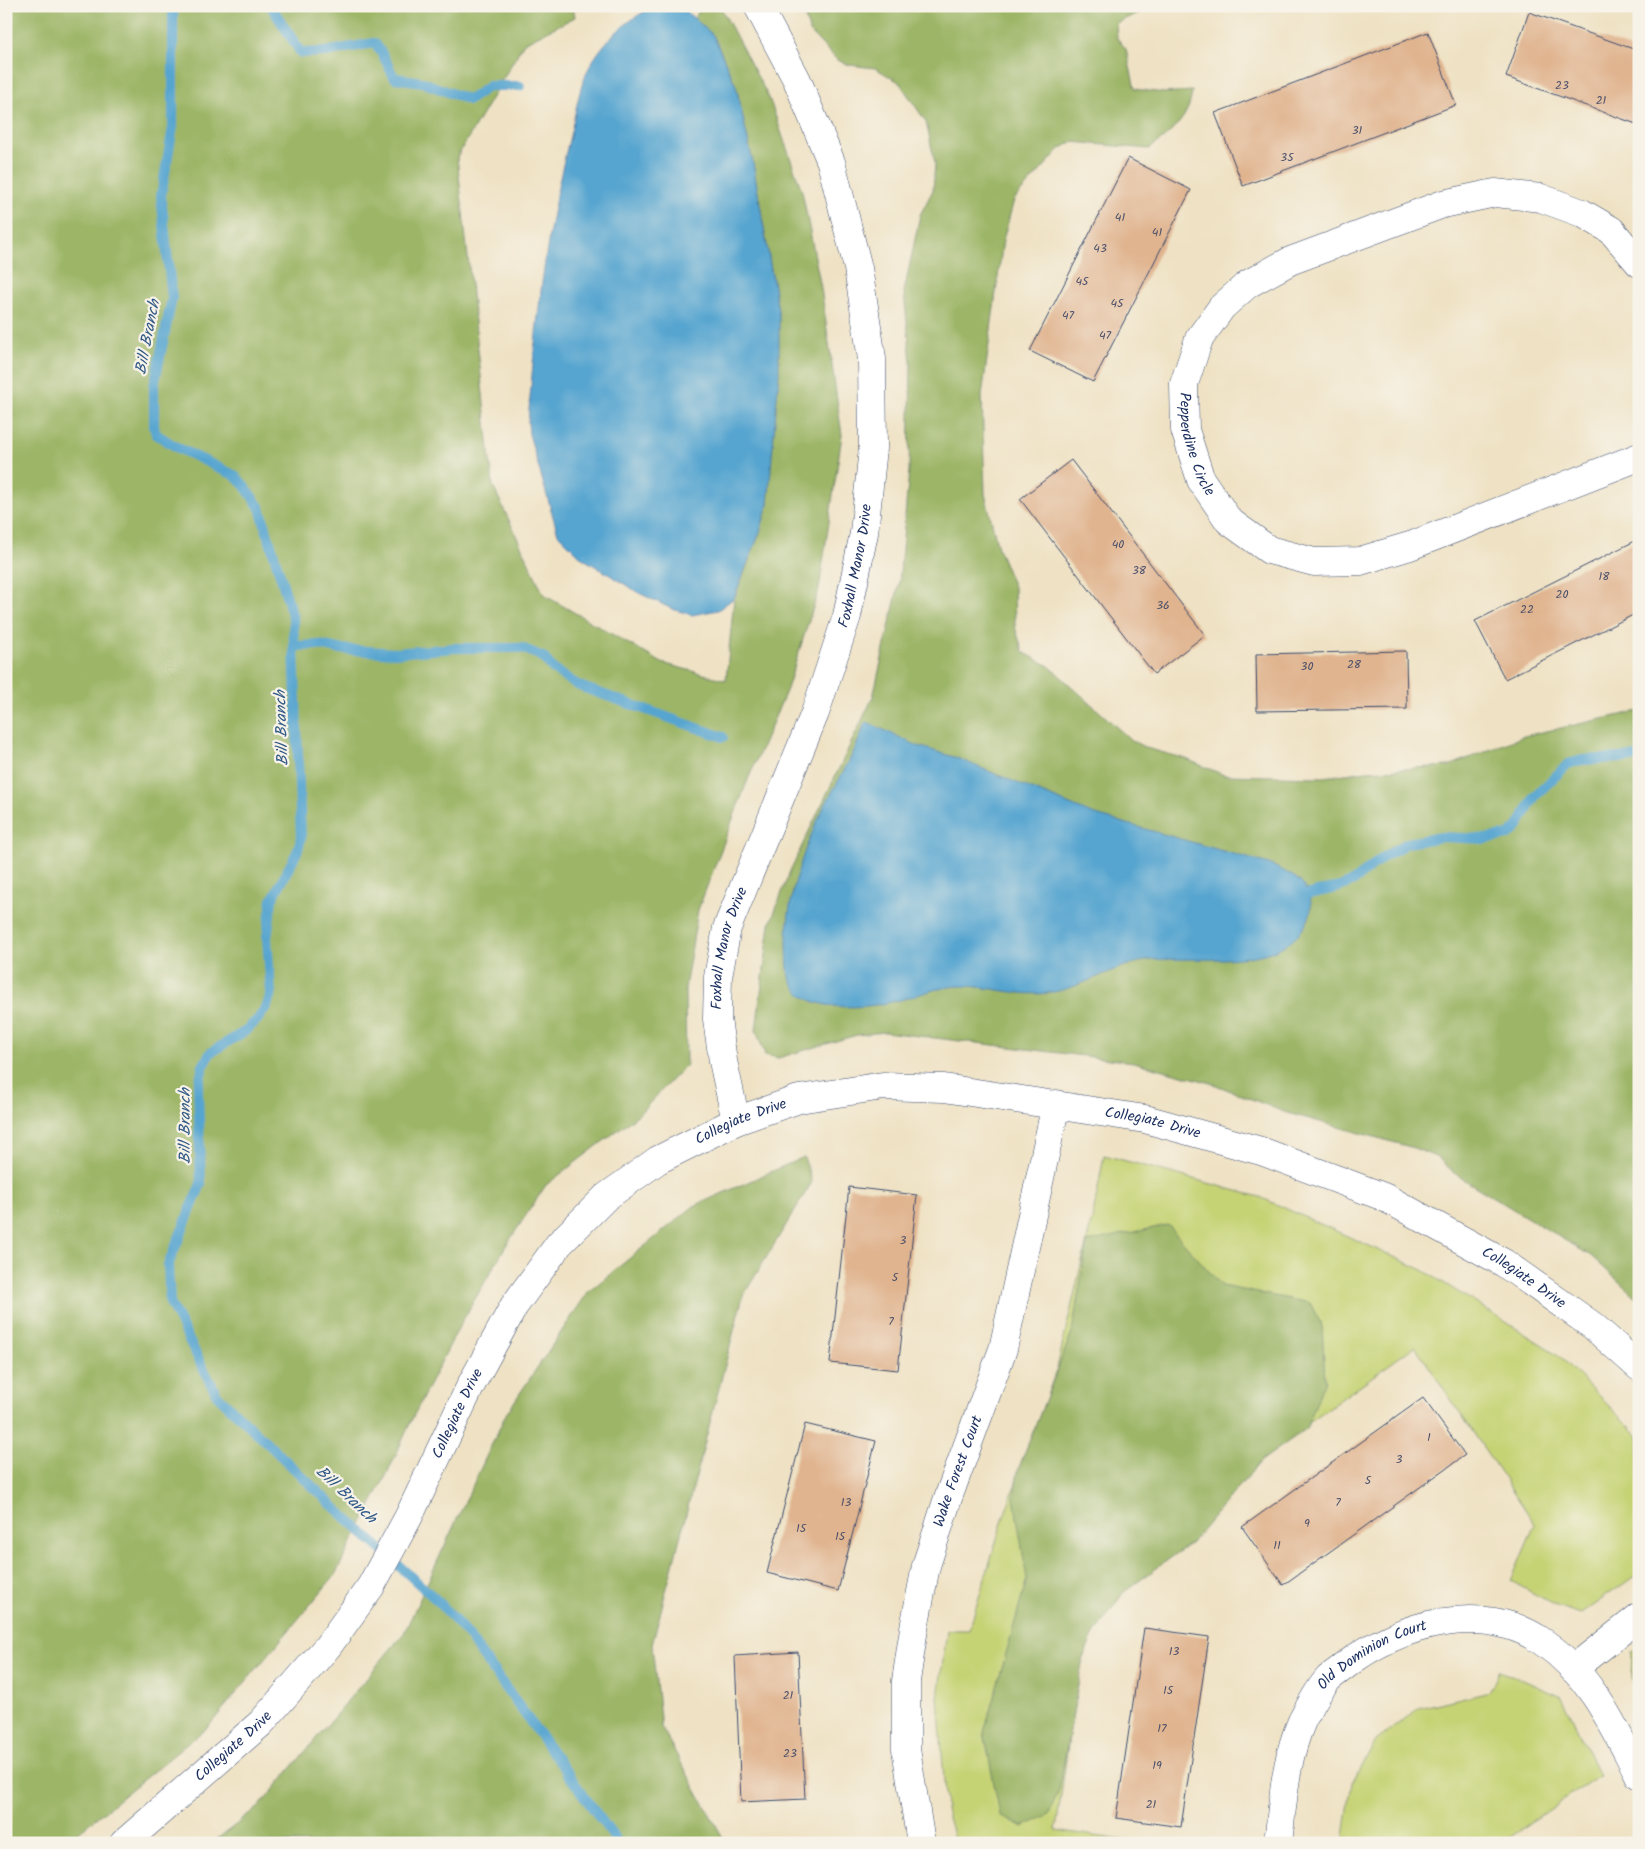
<svg xmlns="http://www.w3.org/2000/svg" width="1645" height="1849" font-family="Kalam,sans-serif">
  <style>
    .green { fill: #c6d374; stroke: #708169 }
    .forest { fill: #9cb566; stroke: #5c7262 }
    .water { fill: #56a5d0; stroke: #386a97 }
    .lines { fill: none; stroke-linecap: round; stroke-linejoin: round }
    .stream { stroke: #56a5d0; stroke-width: 10 }
    .building { fill: #e0b48f }
    .minor-casing { stroke: #3b4a6d; stroke-width: 29 }
    .minor { stroke: #fff; stroke-width: 28 }
    .labels { text-anchor: middle; dominant-baseline: central; stroke-width: 4.5; stroke-linejoin: round; paint-order: stroke }
    .number-label { font-size: 12px; fill: #4c506a }
    .street-label { font-size: 15px; fill: #1b2f5e; stroke: #f7f3e8 }
    .water-label { font-size: 16px; font-style: italic; fill: #305886; stroke: #f7f3e8 }
  </style>
  <rect width="100%" height="100%" fill="#f7f3e8"/>
  <filter id="ink" filterUnits="userSpaceOnUse"><feTurbulence type="fractalNoise" baseFrequency=".02" numOctaves="2"/><feDisplacementMap in="SourceGraphic" scale="10" xChannelSelector="R" yChannelSelector="G"/><feConvolveMatrix kernelMatrix="1 2 1 2 8 2 1 2 1" color-interpolation-filters="sRGB"/></filter>
  <filter id="wash" filterUnits="userSpaceOnUse"><feTurbulence type="fractalNoise" baseFrequency=".0096" numOctaves="4" result="noise"/><feDisplacementMap in="SourceGraphic" scale="20" xChannelSelector="R" yChannelSelector="G"/><feGaussianBlur stdDeviation="1.12" result="paint"/><feColorMatrix in="noise" values="0 0 0 0 0 0 0 0 0 0 0 0 0 0 0 0 0 1.4 0 .05"/><feComposite in="paint" operator="in"/></filter>
  <g filter="url(#wash)">
    <rect width="100%" height="100%" fill="#efe2c4"/>
    <g class="green">
      <path d="M1104 1155 1260 1197 1423 1270 1557 1354 1639 1436V1573L1581 1614 1556 1606 1511 1581 1535 1524 1415 1346 1149 1537 1085 1625 1056 1830 1140 1843H955L946 1810 938 1697 947 1630H969L1003 1519 1057 1368 1094 1210Z"/>
      <path d="M1639 1648V1694L1631 1677 1632 1653Z"/>
      <path d="M1500 1670 1562 1697 1599 1775 1502 1843H1343L1352 1782 1376 1741 1419 1708 1490 1691Z"/>
    </g>
    <g class="forest">
      <path d="M6 6H573L575 17 524 43 457 157 493 486 544 595 662 663 726 680 734 598 760 532 768 504 779 317 753 163 736 86 713 35 694 19 702 6H720L769 98 802 191 821 288 842 435 819 589 787 689 747 782 698 910 685 988 686 1065 639 1114 546 1185 507 1244 461 1323 413 1417 387 1474 335 1575 208 1727 65 1843H6Z"/>
      <path d="M801 6H1154L1116 23 1117 38 1126 49 1135 89 1164 93 1192 91C1190 118 1170 134 1149 149L1072 142 1060 149 1014 200 1003 240 982 396 985 494 998 548 1014 587 1015 627 1023 652 1049 666 1131 740 1146 748 1186 759 1224 775 1323 777 1367 771 1449 766 1524 736 1639 711V1300L1591 1256 1458 1176 1438 1158 1414 1148 1284 1112 1211 1083 1134 1062 885 1032 857 1035 778 1058 765 1055 756 1030 770 924 790 871 873 697 899 584 909 471 911 363 904 292 920 215 933 190 935 163 926 122 899 82 875 68 849 65 837 60 810 32Z"/>
      <path d="M804 1157 812 1182 743 1296 652 1645 661 1727 726 1843H212L259 1807 404 1633 506 1414 588 1292 694 1206Z"/>
      <path d="M1168 1225 1222 1286 1310 1303 1322 1326 1325 1380 1306 1429 1261 1461 1191 1543 1124 1592 1094 1634 1083 1658 1059 1790 1048 1815 1023 1827 1000 1815 984 1732 1027 1579 1014 1498 1018 1470 1072 1332 1087 1242Z"/>
    </g>
    <g class="water">
      <path d="M655 6H680L713 35 736 86 753 163 779 317V374L768 504 760 532 734 598 718 610 692 615 672 609 639 593 582 558 558 534 529 434 528 422C536 323 545 233 570 136 575 116 578 93 586 74 599 44 627 19 655 6Z"/>
      <path d="M867 722 918 746 957 758 1092 814 1269 864C1281 870 1295 875 1303 885 1325 912 1298 941 1273 951 1240 964 1186 957 1151 960 1114 964 1084 988 1048 993 1020 997 990 986 962 986 939 986 918 996 896 1001 870 1008 815 1013 797 990 786 977 788 963 787 947 786 909 797 868 812 833 827 795 853 762 865 723Z"/>
    </g>
    <g class="lines">
      <g class="stream">
        <path d="M173 6V127L161 196 172 298 154 386V427L156 434 178 448 234 475 244 485 260 508 293 618 301 839 297 852 272 900 267 938 271 993 267 1006 258 1019 244 1032 211 1052 203 1066 198 1088 201 1184 168 1265 170 1303 217 1395 331 1504 440 1603 466 1633 618 1843"/>
        <path d="M271 6 301 53 325 52 374 43C382 49 388 68 395 78L422 82 469 100 489 86H520"/>
        <path d="M296 646 319 645 339 649 395 653 455 648H522L543 657 554 670 579 686 723 737"/>
        <path d="M1309 894 1340 887 1354 881 1382 858 1407 843 1442 837 1485 839 1509 835 1517 828 1535 796 1568 764 1582 760 1639 757"/>
      </g>
    </g>
    <g id="blocks">
      <g class="building">
        <path d="M1529 12 1639 51V125L1506 77Z"/>
        <path d="M1428 32 1456 105 1243 186 1215 113Z"/>
        <path d="M1128 158 1191 190 1093 382 1030 351Z"/>
        <path d="M1071 460 1205 635 1154 674 1020 499Z"/>
        <path d="M1639 539V612L1505 679 1475 621Z"/>
        <path d="M1406 651 1407 709 1257 711 1256 654Z"/>
        <path d="M849 1187 917 1195 898 1370 830 1363Z"/>
        <path d="M1423 1398 1465 1455 1283 1585 1242 1527Z"/>
        <path d="M805 1424 876 1441 838 1591 767 1573Z"/>
        <path d="M1144 1628 1209 1637 1181 1827 1116 1818Z"/>
        <path d="M798 1652 805 1799 741 1802 735 1656Z"/>
      </g>
    </g>
  </g>
  <g filter="url(#ink)">
    <use href="#blocks" fill-opacity="0" stroke="#3b4a6d" stroke-width="1"/>
    <g class="lines">
      <defs>
        <g id="minor">
          <path id="s1" d="M1639 263 1611 230 1582 213 1541 198 1495 193 1443 204 1290 261 1248 284 1222 307 1199 339 1184 384 1185 430 1201 480 1229 521 1269 550 1314 562 1360 561 1410 546 1639 457"/>
          <path id="s2" d="M736 1121 723 1061 717 1019 718 977 727 928 815 713 847 616 864 533 873 448 872 359 858 268 831 162 797 80 758 6"/>
          <path d="M1573 1669 1639 1617"/>
          <path id="s3" d="M124 1843 261 1723 328 1646 371 1586 409 1516 471 1385 514 1306 559 1244 606 1197 658 1160 736 1121 799 1099 883 1086 944 1088 1145 1119 1261 1151 1384 1197 1504 1263 1593 1326 1639 1367"/>
          <path id="s4" d="M921 1843 906 1749V1681L914 1628 926 1566 948 1498 1003 1349 1056 1104"/>
          <path id="s5" d="M1278 1843C1283 1802 1285 1759 1302 1721 1309 1708 1318 1690 1328 1679 1333 1674 1340 1670 1346 1665 1398 1624 1484 1600 1543 1642 1591 1675 1613 1725 1639 1775"/>
        </g>
      </defs>
      <use href="#minor" class="minor-casing"/>
      <use href="#minor" class="minor"/>
    </g>
  </g>
  <g class="labels">
    <g class="number-label">
      <text x="1562" y="85">23</text>
      <text x="1601" y="100">21</text>
      <text x="1357" y="130">31</text>
      <text x="1287" y="157">35</text>
      <text x="1120" y="217">41</text>
      <text x="1157" y="232">41</text>
      <text x="1100" y="248">43</text>
      <text x="1082" y="281">45</text>
      <text x="1117" y="303">45</text>
      <text x="1068" y="315">47</text>
      <text x="1105" y="335">47</text>
      <text x="1118" y="544">40</text>
      <text x="1139" y="570">38</text>
      <text x="1604" y="576">18</text>
      <text x="1562" y="594">20</text>
      <text x="1163" y="605">36</text>
      <text x="1527" y="609">22</text>
      <text x="1354" y="664">28</text>
      <text x="1307" y="666">30</text>
      <text x="903" y="1240">3</text>
      <text x="895" y="1277">5</text>
      <text x="891" y="1321">7</text>
      <text x="1429" y="1437">1</text>
      <text x="1399" y="1459">3</text>
      <text x="1368" y="1480">5</text>
      <text x="846" y="1502">13</text>
      <text x="1338" y="1502">7</text>
      <text x="1307" y="1523">9</text>
      <text x="801" y="1528">15</text>
      <text x="840" y="1536">15</text>
      <text x="1277" y="1545">11</text>
      <text x="1174" y="1651">13</text>
      <text x="1168" y="1690">15</text>
      <text x="788" y="1695">21</text>
      <text x="1162" y="1728">17</text>
      <text x="790" y="1753">23</text>
      <text x="1157" y="1765">19</text>
      <text x="1151" y="1804">21</text>
    </g>
    <g class="street-label">
      <text stroke="none"><textPath href="#s1" startOffset="615">Pepperdine Circle</textPath></text>
      <text stroke="none"><textPath href="#s2" startOffset="581">Foxhall Manor Drive</textPath></text>
      <text stroke="none"><textPath href="#s2" startOffset="176">Foxhall Manor Drive</textPath></text>
      <text stroke="none"><textPath href="#s3" startOffset="971">Collegiate Drive</textPath></text>
      <text stroke="none"><textPath href="#s3" startOffset="1391">Collegiate Drive</textPath></text>
      <text stroke="none"><textPath href="#s3" startOffset="1796">Collegiate Drive</textPath></text>
      <text stroke="none"><textPath href="#s3" startOffset="551">Collegiate Drive</textPath></text>
      <text stroke="none"><textPath href="#s4" startOffset="380">Wake Forest Court</textPath></text>
      <text stroke="none"><textPath href="#s5" startOffset="225">Old Dominion Court</textPath></text>
      <text stroke="none"><textPath href="#s3" startOffset="146">Collegiate Drive</textPath></text>
    </g>
    <g class="water-label">
      <text transform="translate(148 337) rotate(-79)">Bill Branch</text>
      <text transform="translate(282 728) rotate(-92)">Bill Branch</text>
      <text transform="translate(185 1126) rotate(-90)">Bill Branch</text>
      <text transform="translate(346 1495) rotate(43)">Bill Branch</text>
    </g>
  </g>
  <rect width="1645" height="1849" fill="none" stroke="#f7f3e8" stroke-width="25"/>
</svg>
